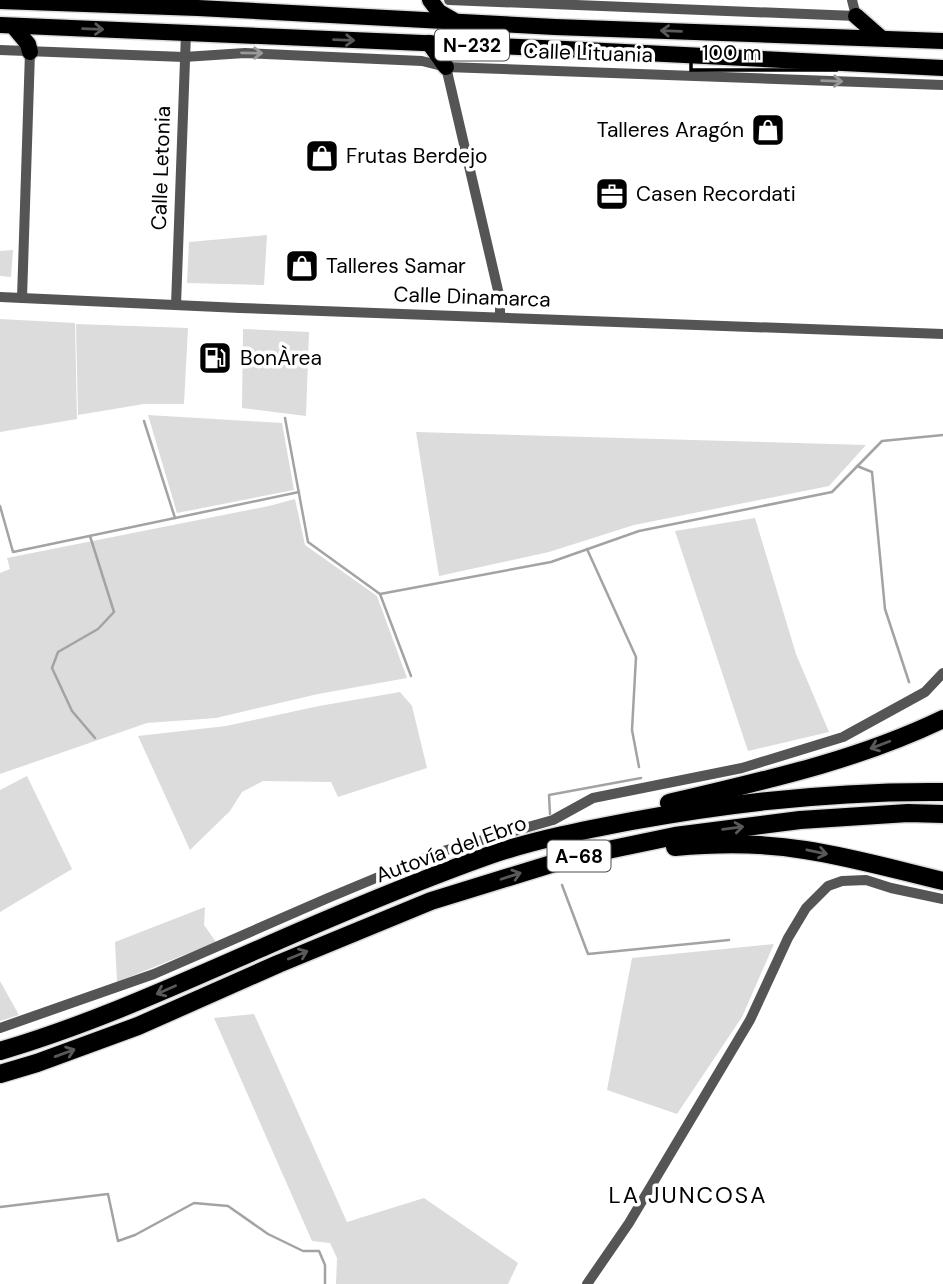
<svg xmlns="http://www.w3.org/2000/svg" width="943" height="1284" font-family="'DM Sans',sans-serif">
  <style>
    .green { fill: #dcdcdc }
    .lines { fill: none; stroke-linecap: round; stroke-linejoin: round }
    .stream { stroke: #a3a3a3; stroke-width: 2.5 }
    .trunk-casing { stroke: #dbdbdb; stroke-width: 19 }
    .motorway-casing { stroke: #dbdbdb; stroke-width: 21 }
    .minor { stroke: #555; stroke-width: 10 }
    .trunk { stroke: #000; stroke-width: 16 }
    .motorway { stroke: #000; stroke-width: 18 }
    .oneway { stroke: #595959 }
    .oneway2 { stroke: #999 }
    .labels { text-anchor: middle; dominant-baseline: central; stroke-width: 7; stroke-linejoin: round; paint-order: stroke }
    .shield { fill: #fff; stroke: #4c4c4c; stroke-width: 2 }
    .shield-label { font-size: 19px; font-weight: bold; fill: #000 }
    .street-label { font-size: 21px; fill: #000; stroke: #fff }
    .poi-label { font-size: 21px; fill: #000; stroke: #fff; text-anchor: start }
    .neighbourhood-label { font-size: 23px; letter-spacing: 2px; fill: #000; stroke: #fff }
  </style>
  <rect width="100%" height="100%" fill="#fff"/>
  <g class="green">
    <path d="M267 235 264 285 187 283 189 242Z"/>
    <path d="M13 250 11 277 0 276V251Z"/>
    <path d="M0 319 75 323 77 419 0 432Z"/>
    <path d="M76 324 188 328 184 404H144L78 415Z"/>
    <path d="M243 329 309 332 306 416 242 408Z"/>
    <path d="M148 415 282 423 294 490 177 513Z"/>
    <path d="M416 432 866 445 829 486 634 525 549 552 439 576Z"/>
    <path d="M295 499 305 545 377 596 407 678 318 694 216 718 147 723 0 774V573L10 569 7 558 269 506Z"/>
    <path d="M755 518 796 654 829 732 748 751 675 531Z"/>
    <path d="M400 692 412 706 427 768 338 797 331 782 263 781 242 792 230 811 190 850 138 736 226 726 319 706Z"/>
    <path d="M27 776 72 869 0 912V790Z"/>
    <path d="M205 907 204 925 216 942 117 982 115 942Z"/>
    <path d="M774 944 742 1017 677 1114 607 1090 632 958Z"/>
    <path d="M0 981 19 1015 0 1021Z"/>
    <path d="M254 1014 347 1222 424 1198 518 1263 508 1284H336L337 1258 330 1243 312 1241 214 1018Z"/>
  </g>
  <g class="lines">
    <g class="stream">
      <path d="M285 418 308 542 380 594 551 562 639 531 832 492 882 441 943 435"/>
      <path d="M144 421 175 518"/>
      <path d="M857 466 872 472 885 609 909 682"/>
      <path d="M0 506 13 552 299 492"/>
      <path d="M90 536 114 612 98 629 58 652 52 668 72 711 95 738"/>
      <path d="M587 549 636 657 632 730 639 767"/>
      <path d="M380 594 411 676"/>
      <path d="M550 814 549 795 641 778"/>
      <path d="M562 885 588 954 729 940"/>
      <path d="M0 1207 108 1194 118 1241 135 1235 194 1203 228 1206 268 1234 303 1251H319L325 1265V1284"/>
    </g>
    <defs>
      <g id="trunk">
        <path d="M430 0 439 12 453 20"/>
        <path d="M0 1 198 8 555 27 943 41"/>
        <path d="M856 16 881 38"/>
        <path d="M0 25 565 49 943 68"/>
        <path d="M13 26 28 44 30 52"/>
        <path d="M429 43 446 67"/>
      </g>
      <g id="motorway">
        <path d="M669 803C762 781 856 761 943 719"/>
        <path d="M675 847C718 843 763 843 805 850 851 857 897 870 943 881"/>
        <path d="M0 1051C92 1024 179 984 266 946 341 913 416 881 493 854 538 839 585 830 632 821 734 802 839 791 943 792"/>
        <path d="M0 1074 37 1063 138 1026 278 964 431 901 574 857 675 836 800 820 908 813 943 814"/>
      </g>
    </defs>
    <use href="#trunk" class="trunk-casing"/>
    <use href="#motorway" class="motorway-casing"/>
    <g class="minor">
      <path d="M449 0 856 16 852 0"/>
      <path d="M0 50 184 57 245 53 422 61 446 67 943 85"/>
      <path d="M446 67 500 299V317"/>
      <path d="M0 297 240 308 943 334"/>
      <path d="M22 298 30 52"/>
      <path d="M176 305 186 33"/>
      <path d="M0 1028 154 974 328 898 436 853 553 820 593 798 742 768 843 737 925 692 943 673"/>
      <path d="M587 1284 629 1223 750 1020 788 938 806 908 828 886 842 881 866 880 891 888 943 899"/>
    </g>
    <use href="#trunk" class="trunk"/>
    <use href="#motorway" class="motorway"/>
  </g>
  <defs><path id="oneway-shaft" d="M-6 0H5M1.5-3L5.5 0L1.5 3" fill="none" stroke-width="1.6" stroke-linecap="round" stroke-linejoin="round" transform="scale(1.75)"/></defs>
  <g class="oneway">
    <use href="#oneway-shaft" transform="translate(93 29) rotate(2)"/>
    <use href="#oneway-shaft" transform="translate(671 31) rotate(-178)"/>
    <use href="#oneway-shaft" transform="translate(344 40) rotate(2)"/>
    <use href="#oneway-shaft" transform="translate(880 745) rotate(159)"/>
    <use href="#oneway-shaft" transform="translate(733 828) rotate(-7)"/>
    <use href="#oneway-shaft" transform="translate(817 852) rotate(12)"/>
    <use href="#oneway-shaft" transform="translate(511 876) rotate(-18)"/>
    <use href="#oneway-shaft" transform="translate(298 955) rotate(-22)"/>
    <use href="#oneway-shaft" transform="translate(166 990) rotate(156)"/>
    <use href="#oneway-shaft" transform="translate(65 1053) rotate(-20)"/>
  </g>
  <g class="oneway2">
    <use href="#oneway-shaft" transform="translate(252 53) rotate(1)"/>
    <use href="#oneway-shaft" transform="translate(832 81) rotate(2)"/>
  </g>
  <defs>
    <symbol id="shop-square" viewBox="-11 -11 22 22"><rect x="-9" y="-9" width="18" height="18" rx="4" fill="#000" stroke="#fff"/><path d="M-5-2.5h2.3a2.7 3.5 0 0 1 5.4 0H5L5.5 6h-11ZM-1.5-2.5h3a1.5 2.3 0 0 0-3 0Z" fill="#fff"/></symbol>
    <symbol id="office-square" viewBox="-11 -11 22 22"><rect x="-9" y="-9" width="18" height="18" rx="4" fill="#000" stroke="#fff"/><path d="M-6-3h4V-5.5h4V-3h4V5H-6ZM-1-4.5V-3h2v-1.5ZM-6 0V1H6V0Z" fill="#fff"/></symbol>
    <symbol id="fuel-square" viewBox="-11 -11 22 22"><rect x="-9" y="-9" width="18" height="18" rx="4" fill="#000" stroke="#fff"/><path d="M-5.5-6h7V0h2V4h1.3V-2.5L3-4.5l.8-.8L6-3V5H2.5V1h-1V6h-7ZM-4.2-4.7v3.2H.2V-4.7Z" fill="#fff"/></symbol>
  </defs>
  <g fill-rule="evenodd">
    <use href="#shop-square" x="749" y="111" width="38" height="38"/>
    <use href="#shop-square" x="303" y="137" width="38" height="38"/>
    <use href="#office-square" x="593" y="175" width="38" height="38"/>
    <use href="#shop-square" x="283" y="247" width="38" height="38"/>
    <use href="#fuel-square" x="196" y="339" width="38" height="38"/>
  </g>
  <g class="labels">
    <g class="shield">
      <rect x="435" y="29.5" width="74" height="31" rx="5"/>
      <rect x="547.5" y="840.5" width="63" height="31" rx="5"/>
    </g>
    <g class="shield-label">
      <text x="472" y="45">N-232</text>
      <text x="579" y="856">A-68</text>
    </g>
    <g class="street-label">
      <text transform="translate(588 53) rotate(2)">Calle Lituania</text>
      <text transform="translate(161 168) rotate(-88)">Calle Letonia</text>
      <text transform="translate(472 297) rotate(2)">Calle Dinamarca</text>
      <text transform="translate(451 849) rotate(-20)">Autovía del Ebro</text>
    </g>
    <g class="poi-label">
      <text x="744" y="130" text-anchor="end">Talleres Aragón</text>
      <text x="346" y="156">Frutas Berdejo</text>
      <text x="636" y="194">Casen Recordati</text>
      <text x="326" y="266">Talleres Samar</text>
      <text x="240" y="358">BonÀrea</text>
    </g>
    <g class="neighbourhood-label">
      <text x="688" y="1195">LA JUNCOSA</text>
    </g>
  </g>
  <path d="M691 60v10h145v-10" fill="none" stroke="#000000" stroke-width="3.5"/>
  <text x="702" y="60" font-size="21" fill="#000000" stroke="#ffffff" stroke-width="5" paint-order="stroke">100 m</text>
</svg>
